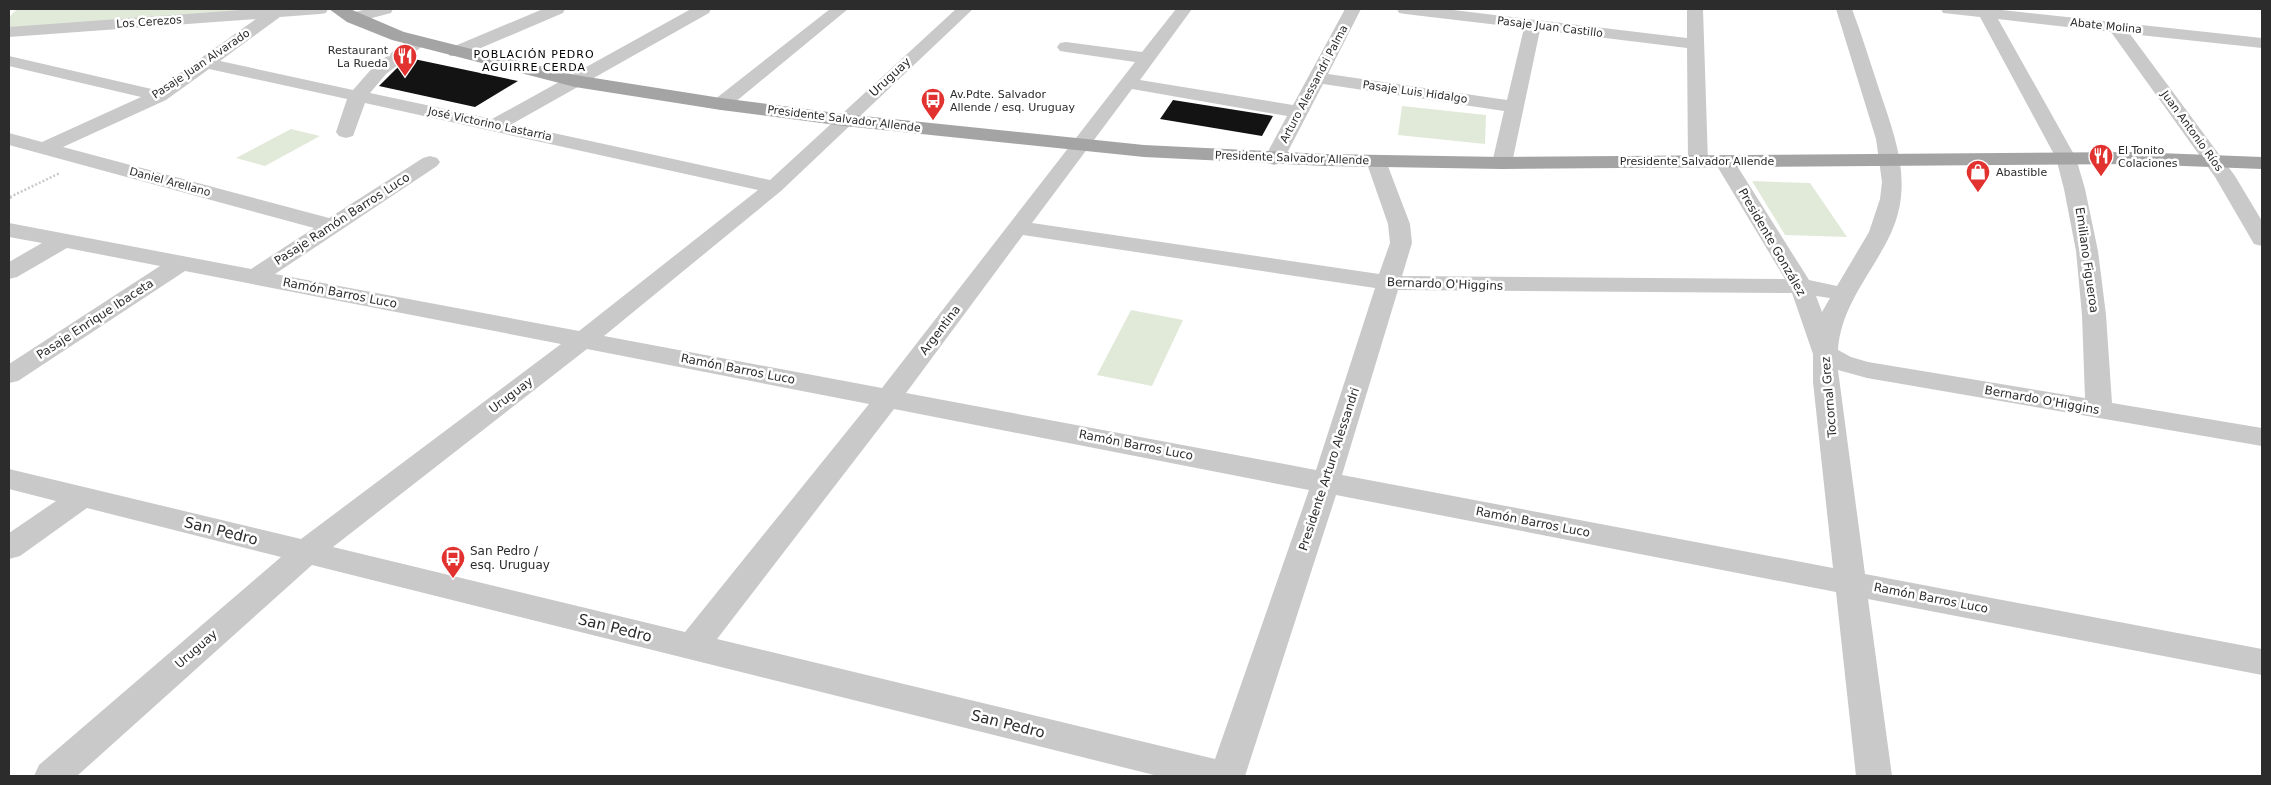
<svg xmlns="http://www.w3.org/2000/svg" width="2271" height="785" font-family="'DejaVu Sans',sans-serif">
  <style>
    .green { fill: #e1ead9 }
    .building { fill: #131313 }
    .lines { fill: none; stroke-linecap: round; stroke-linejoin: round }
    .path-far1 { stroke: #c9c9c9; stroke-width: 2.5; stroke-dasharray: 2 2; stroke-linecap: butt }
    .path { stroke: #c9c9c9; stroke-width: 3; stroke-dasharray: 2.5 2.5; stroke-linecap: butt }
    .minor { fill: #c9c9c9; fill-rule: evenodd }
    .major { fill: #a4a4a4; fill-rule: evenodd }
    .labels { text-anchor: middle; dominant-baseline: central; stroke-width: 5; stroke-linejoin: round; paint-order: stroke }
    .far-street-label { font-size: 11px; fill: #2c2c2c; stroke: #fff }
    .far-poi-label { font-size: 11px; fill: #2c2c2c; stroke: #fff; text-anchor: start }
    .far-neighbourhood-label { font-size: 11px; letter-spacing: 1px; fill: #000; stroke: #fff }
    .street-label { font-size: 12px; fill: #2c2c2c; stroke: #fff }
    .poi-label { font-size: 12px; fill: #2c2c2c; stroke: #fff; text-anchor: start }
    .near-street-label { font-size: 15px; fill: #2c2c2c; stroke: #fff }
  </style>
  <rect width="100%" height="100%" fill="#fff"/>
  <g class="green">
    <path d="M17 9H289L9 29V17Z"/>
    <path d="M1402 106 1486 115 1485 144 1398 135Z"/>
    <path d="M291 129 320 136 265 166 236 158Z"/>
    <path d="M1752 181 1810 183 1847 237 1785 235Z"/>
    <path d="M1131 310 1183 320 1152 386 1097 375Z"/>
  </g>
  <g class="building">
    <path d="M414 59 518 81 475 107 379 86 396 69 408 60Z"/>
    <path d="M1173 100 1273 116 1262 136 1160 119Z"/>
  </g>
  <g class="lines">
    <path class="path-far1" d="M10 197 60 173"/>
    <path class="path" d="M9 198 13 196"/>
    <g class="minor">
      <path d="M255 9H328L326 13 320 14 280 17 220 61 353 90 374 66 412 37H424L427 41 424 45 386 74 370 93 492 119 691 9H711L709 13 512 124 770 180 956 9H973L781 191 604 336 882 388 1135 62 1066 52 1060 51 1057 47 1060 43 1066 42 1142 52 1176 9H1192L1140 80 1293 105 1345 9H1361L1328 74 1507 100 1524 28 1405 14 1399 13 1397 9H1445L1687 38V9H1703L1708 162 1705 166 1698 168 1691 166 1688 162 1687 48 1540 30 1512 163 1509 167 1502 169 1495 167 1492 163 1504 111 1323 84 1284 159 1281 163 1274 165 1267 163 1264 159 1287 116 1132 89 1032 223 1379 274 1390 243 1388 224 1366 161 1369 157 1376 155 1383 157 1386 161 1410 224 1412 243 1402 276 1785 279 1714 161 1717 157 1724 155 1731 157 1734 161 1809 280 1837 286 1869 232 1880 199 1882 182 1876 139 1836 9H1852C1862 35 1870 62 1879 89 1895 137 1914 183 1891 233 1873 272 1841 305 1838 350L1851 357 1868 362 2085 398 2082 315 2076 251 2064 189 2056 158 1980 17 1943 13 1941 9H1993L2262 38V48L2130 34 2235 176 2262 221V246L2254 244 2215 177 2111 32 1998 19 2076 158 2085 189 2098 251 2106 315 2112 403 2262 428V446L1867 378 1838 370 1865 574 2262 649V675L1868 599 1892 776H1856L1836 592 1336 495 1245 776H1158L312 565 77 776H34L39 765 281 557 87 508 20 556 9 559V533L56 501 9 489V469L301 539 561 344 185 271 18 381 9 383V364L160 266 67 248 17 277 9 279V262L42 243 9 237V223L251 269 314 228 9 145V133L42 142 141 97 9 66V56L156 90 256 19 9 37V27ZM209 69 347 99 336 132 339 136 346 138 353 136 365 103 758 190 579 331 275 274 437 166 440 162 437 158 430 156 423 158 329 218 63 147 166 100ZM1023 235 1375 288 1316 470 906 393ZM1398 290 1792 293 1813 354V382L1833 568 1342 475ZM1816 296 1830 298 1822 312ZM587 349 869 404 685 632 333 547ZM894 409 1309 490 1215 759 717 639Z"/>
      <path d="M367 9H393L391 13 353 23 347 22 345 18 347 14Z"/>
      <path d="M543 9H565L563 13 462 56H450L447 52 450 48Z"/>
      <path d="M830 9H848L728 108 721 110 714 108 711 104 714 100Z"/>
    </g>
    <path class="major" d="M329 9H350L404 32 575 75 721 98 844 114 1144 145 1325 154 1502 157 2132 152 2262 157V169L2132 164 1502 169 1325 166 1144 157 844 126 721 110 575 87 392 40 347 22Z"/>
  </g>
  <defs>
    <symbol id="restaurant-pin" viewBox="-11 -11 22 30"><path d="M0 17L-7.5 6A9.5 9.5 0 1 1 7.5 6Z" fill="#e13230" stroke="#fff"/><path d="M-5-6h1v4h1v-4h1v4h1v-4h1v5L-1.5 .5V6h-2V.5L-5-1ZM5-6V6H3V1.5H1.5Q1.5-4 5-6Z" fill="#fff"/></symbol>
    <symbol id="bus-pin" viewBox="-11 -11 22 30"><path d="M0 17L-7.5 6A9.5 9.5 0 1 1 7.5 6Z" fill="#e13230" stroke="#fff"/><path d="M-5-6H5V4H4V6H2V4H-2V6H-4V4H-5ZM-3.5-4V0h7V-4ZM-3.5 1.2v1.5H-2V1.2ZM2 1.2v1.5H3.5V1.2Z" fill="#fff"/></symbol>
    <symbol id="shop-pin" viewBox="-11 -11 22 30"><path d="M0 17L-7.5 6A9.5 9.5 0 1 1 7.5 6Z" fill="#e13230" stroke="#fff"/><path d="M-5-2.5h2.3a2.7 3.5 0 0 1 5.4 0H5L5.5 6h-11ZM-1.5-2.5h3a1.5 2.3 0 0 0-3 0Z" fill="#fff"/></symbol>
  </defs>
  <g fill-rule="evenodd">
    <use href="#restaurant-pin" x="391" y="42" width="28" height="38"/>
    <use href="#bus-pin" x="919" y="86" width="28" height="38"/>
    <use href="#restaurant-pin" x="2087" y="142" width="28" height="38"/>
    <use href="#shop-pin" x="1964" y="158" width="28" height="38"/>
    <use href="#bus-pin" x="439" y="544" width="28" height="38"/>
  </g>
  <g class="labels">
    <g class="far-street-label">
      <text transform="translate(149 22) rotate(-4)">Los Cerezos</text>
      <text transform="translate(2106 26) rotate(6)">Abate Molina</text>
      <text transform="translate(1550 27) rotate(7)">Pasaje Juan Castillo</text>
      <text transform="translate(201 64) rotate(-34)">Pasaje Juan Alvarado</text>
      <text transform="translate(1314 84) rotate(-62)">Arturo Alessandri Palma</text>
      <text transform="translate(1415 92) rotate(8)">Pasaje Luis Hidalgo</text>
      <text transform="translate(844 119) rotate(7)">Presidente Salvador Allende</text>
      <text transform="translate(490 124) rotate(12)">José Victorino Lastarria</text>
      <text transform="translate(2192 131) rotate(54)">Juan Antonio Ríos</text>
      <text transform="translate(1292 158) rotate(2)">Presidente Salvador Allende</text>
      <text x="1697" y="161">Presidente Salvador Allende</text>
      <text transform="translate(170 182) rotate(15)">Daniel Arellano</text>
    </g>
    <g class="far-poi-label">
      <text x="388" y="50" text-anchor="end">Restaurant<tspan x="388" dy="13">La Rueda</tspan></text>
      <text x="950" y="94">Av.Pdte. Salvador<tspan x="950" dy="13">Allende / esq. Uruguay</tspan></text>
      <text x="2118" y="150">El Tonito<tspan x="2118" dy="13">Colaciones</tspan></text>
      <text x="1996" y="172">Abastible</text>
    </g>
    <g class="far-neighbourhood-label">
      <text x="534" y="54">POBLACIÓN PEDRO<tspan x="534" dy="13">AGUIRRE CERDA</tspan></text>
    </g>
    <g class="street-label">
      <text transform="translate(890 77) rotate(-43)">Uruguay</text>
      <text transform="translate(342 219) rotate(-33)">Pasaje Ramón Barros Luco</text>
      <text transform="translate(1772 242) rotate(60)">Presidente González</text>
      <text transform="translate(2087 260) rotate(82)">Emiliano Figueroa</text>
      <text transform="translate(1445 284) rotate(2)">Bernardo O'Higgins</text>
      <text transform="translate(340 293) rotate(11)">Ramón Barros Luco</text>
      <text transform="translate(95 319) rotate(-33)">Pasaje Enrique Ibaceta</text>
      <text transform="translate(940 330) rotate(-53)">Argentina</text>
      <text transform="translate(738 369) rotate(11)">Ramón Barros Luco</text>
      <text transform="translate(511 395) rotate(-37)">Uruguay</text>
      <text transform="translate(1829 397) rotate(-95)">Tocornal Grez</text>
      <text transform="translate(2042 400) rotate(10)">Bernardo O'Higgins</text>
      <text transform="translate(1136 445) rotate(11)">Ramón Barros Luco</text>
      <text transform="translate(1329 469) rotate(-72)">Presidente Arturo Alessandri</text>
      <text transform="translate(1533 522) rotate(11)">Ramón Barros Luco</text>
      <text transform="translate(1931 598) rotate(11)">Ramón Barros Luco</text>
      <text transform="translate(196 649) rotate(-41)">Uruguay</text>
    </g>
    <g class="poi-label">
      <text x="470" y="551">San Pedro /<tspan x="470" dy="14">esq. Uruguay</tspan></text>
    </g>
    <g class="near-street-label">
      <text transform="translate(221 531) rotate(14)">San Pedro</text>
      <text transform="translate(615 628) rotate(14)">San Pedro</text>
      <text transform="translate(1008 724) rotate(14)">San Pedro</text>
    </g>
  </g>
  <rect width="2271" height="785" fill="none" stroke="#2c2c2c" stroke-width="20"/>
</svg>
